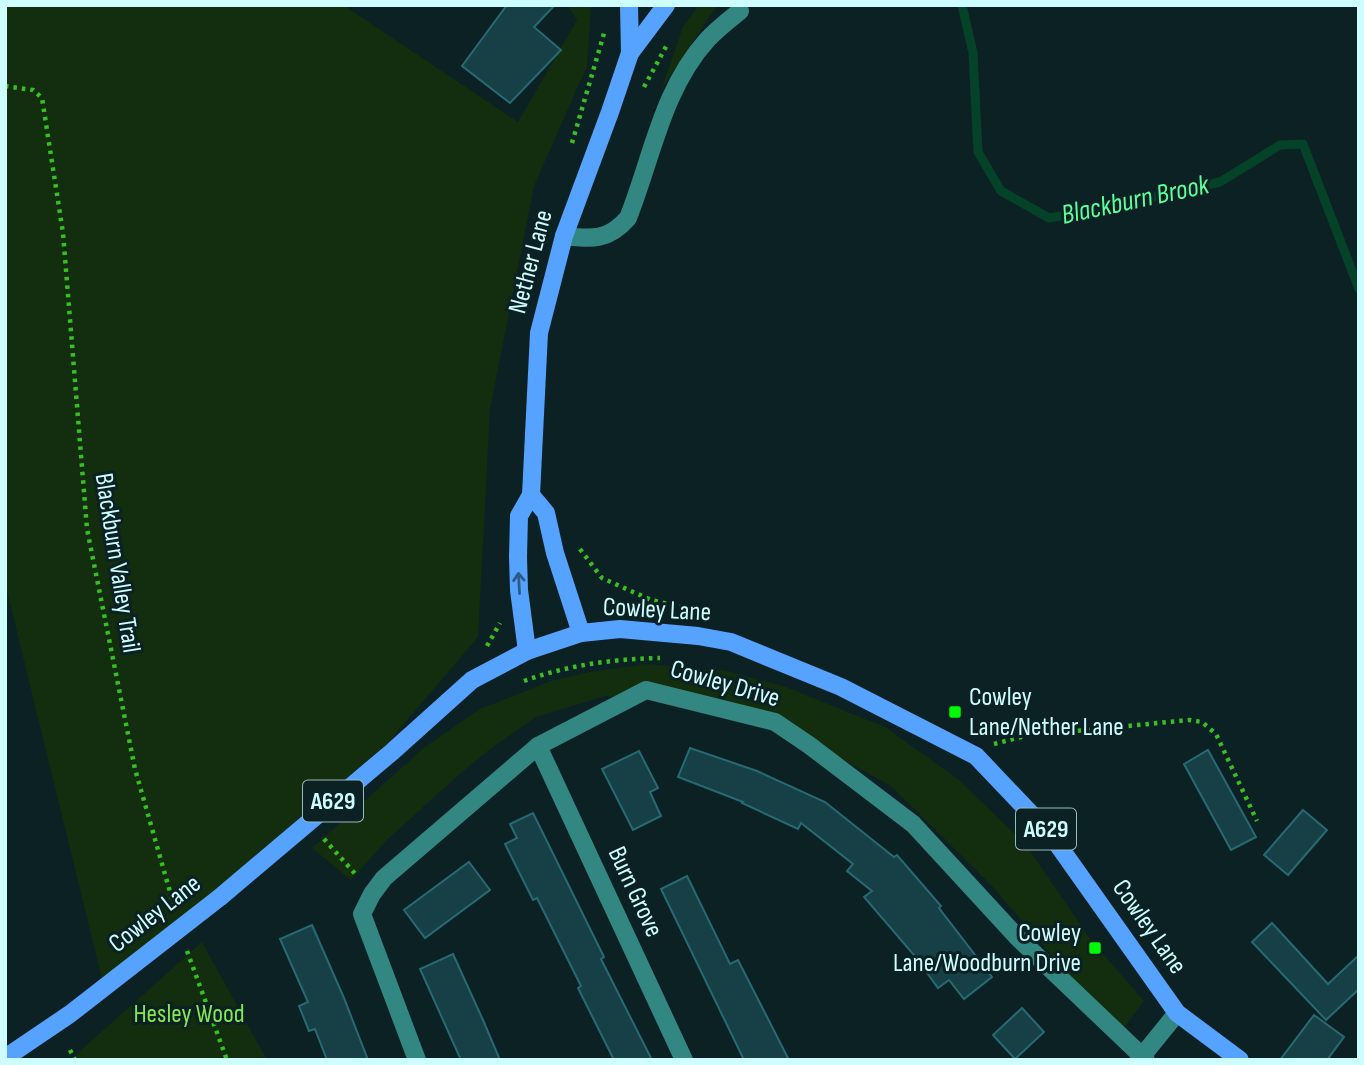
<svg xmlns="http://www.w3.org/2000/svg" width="1364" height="1065" font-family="'Sofia Sans Condensed',sans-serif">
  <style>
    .green { fill: #122e0e }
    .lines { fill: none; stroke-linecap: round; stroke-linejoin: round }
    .stream { stroke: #054328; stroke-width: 9 }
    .building { fill: #164046; stroke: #266a74; stroke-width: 2 }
    .path { stroke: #39be24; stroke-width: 4.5; stroke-dasharray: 3.5 5; stroke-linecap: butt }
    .minor { stroke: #338783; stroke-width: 18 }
    .major { stroke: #55a2ff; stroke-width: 18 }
    .oneway { stroke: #2d5b87 }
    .poi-dot { fill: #00f906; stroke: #0c2124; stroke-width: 2.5 }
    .labels { text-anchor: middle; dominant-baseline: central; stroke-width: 6; stroke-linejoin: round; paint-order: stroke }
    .shield { fill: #0c2124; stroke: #94bbbd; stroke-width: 2 }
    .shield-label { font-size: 24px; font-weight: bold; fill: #cefdff }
    .street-label { font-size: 26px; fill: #cefdff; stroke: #0c2124 }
    .poi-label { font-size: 26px; fill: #cefdff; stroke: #0c2124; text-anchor: start }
    .park-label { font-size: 26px; fill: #82e950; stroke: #0c2124 }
    .water-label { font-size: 28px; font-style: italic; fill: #5cff9b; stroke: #0c2124 }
  </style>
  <rect width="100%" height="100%" fill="#0c2124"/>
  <g class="green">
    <path d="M5 5H343L518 122 577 20 568 5H591L587 66 534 186 490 409 478 637 385 746 302 815 213 895 102 979 5 583Z"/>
    <path d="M699 5H717L661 90 683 27Z"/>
    <path d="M646 664 726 671 786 687 885 727 959 780 1026 845 1091 940 1144 1001 1119 1034 993 887 891 786 775 722 690 701 605 696 536 717 490 749 456 777 386 841 351 880 312 848 425 747 480 709 551 681 590 672Z"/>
    <path d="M202 942 267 1060H70Z"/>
  </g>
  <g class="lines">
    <path class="stream" d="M962 5 973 53 978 152 1001 191 1049 218 1105 209 1220 182 1280 145 1303 144 1359 289"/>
  </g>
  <g class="building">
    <path d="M507 5H555L534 27 561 50 510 103 462 66Z"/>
    <path d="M690 748 757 771 825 802 894 857 897 855 941 906 939 908 992 977 964 999 949 980 938 988 914 955 864 897 872 891 847 871 853 864 801 823 798 829 742 803 743 802 678 777Z"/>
    <path d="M1208 750 1256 837 1231 850 1184 764Z"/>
    <path d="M639 751 658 788 650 792 661 816 633 830 602 769Z"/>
    <path d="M1303 810 1327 830 1288 875 1264 855Z"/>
    <path d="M533 813 604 957 601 959 652 1060H614L578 988 581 986 537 898 533 900 505 844 517 838 510 824Z"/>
    <path d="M469 862 490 890 425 938 404 910Z"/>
    <path d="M687 876 730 964 738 960 789 1060H744L661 889Z"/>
    <path d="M1272 923 1328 984 1359 955V989L1326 1020 1252 942Z"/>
    <path d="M312 925 344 998 368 1060H327L315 1029 309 1031 299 1006 308 1002 280 939Z"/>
    <path d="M453 954 483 1020 500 1060H461L420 969Z"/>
    <path d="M1022 1008 1044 1032 1015 1059 993 1035Z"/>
    <path d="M1314 1015 1344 1037 1327 1060H1280Z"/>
  </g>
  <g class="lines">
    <g class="path">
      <path d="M5 86 33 90 42 98 63 233 87 529 135 769 174 906"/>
      <path d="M644 87 668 43"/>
      <path d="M572 143 605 30"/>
      <path d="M580 549 602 578 651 600 682 607"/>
      <path d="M487 646 500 623"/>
      <path d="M524 681C568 665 613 659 660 658"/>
      <path d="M994 744 1025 736 1189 720 1202 722 1216 734 1257 821"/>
      <path d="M324 839 358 877"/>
      <path d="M187 951 227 1060"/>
      <path d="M70 1050 75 1060"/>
    </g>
    <g class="minor">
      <path d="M564 236C592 239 608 241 628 218 652 158 662 90 707 40 717 29 729 20 740 11"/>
      <path d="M538 746 684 1060"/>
      <path d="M417 1060 362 914 372 894 384 878 538 746 646 690 775 722 809 745 913 824 1017 937 1146 1060"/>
      <path d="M1139 1060 1177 1013"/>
    </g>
    <g class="major">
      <path d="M630 53 666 5"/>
      <path d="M531 495 546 513 555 553 581 633"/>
      <path d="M527 651 519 590 518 557 519 516 531 495 539 333 564 236 610 112 630 53 629 5"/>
      <path d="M5 1058 70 1014 219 898 393 751 472 680 527 651 581 633 620 629 698 636 731 642 841 687 976 756 1051 835 1177 1013 1240 1060"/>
    </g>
  </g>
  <defs><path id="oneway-shaft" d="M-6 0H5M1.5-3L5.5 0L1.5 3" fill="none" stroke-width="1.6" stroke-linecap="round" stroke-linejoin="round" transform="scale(1.75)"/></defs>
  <use class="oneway" href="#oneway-shaft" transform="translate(519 583) rotate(-93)"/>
  <g class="poi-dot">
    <rect x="948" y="705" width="14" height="14" rx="3.5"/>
    <rect x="1088" y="941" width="14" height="14" rx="3.5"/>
  </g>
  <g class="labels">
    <g class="shield">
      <rect x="303" y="780.5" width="60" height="41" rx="5"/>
      <rect x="1016" y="808.5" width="60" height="41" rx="5"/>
    </g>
    <g class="shield-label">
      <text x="333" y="801">A629</text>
      <text x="1046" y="829">A629</text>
    </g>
    <g class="street-label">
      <text transform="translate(531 262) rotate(-75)">Nether Lane</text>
      <text transform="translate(117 563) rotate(81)">Blackburn Valley Trail</text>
      <text transform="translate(657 610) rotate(3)">Cowley Lane</text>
      <text transform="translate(725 684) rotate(16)">Cowley Drive</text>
      <text transform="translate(635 892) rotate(65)">Burn Grove</text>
      <text transform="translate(155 914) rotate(-38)">Cowley Lane</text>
      <text transform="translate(1149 927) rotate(55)">Cowley Lane</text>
    </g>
    <g class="poi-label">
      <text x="969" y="697">Cowley<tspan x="969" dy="30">Lane/Nether Lane</tspan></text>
      <text x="1081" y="933" text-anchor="end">Cowley<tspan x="1081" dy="30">Lane/Woodburn Drive</tspan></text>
    </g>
    <g class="park-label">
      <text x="189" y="1014">Hesley Wood</text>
    </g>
    <g class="water-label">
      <text transform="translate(1135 200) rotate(-12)">Blackburn Brook</text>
    </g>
  </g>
  <rect width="1364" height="1065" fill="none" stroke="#cefdff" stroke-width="14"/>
</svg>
